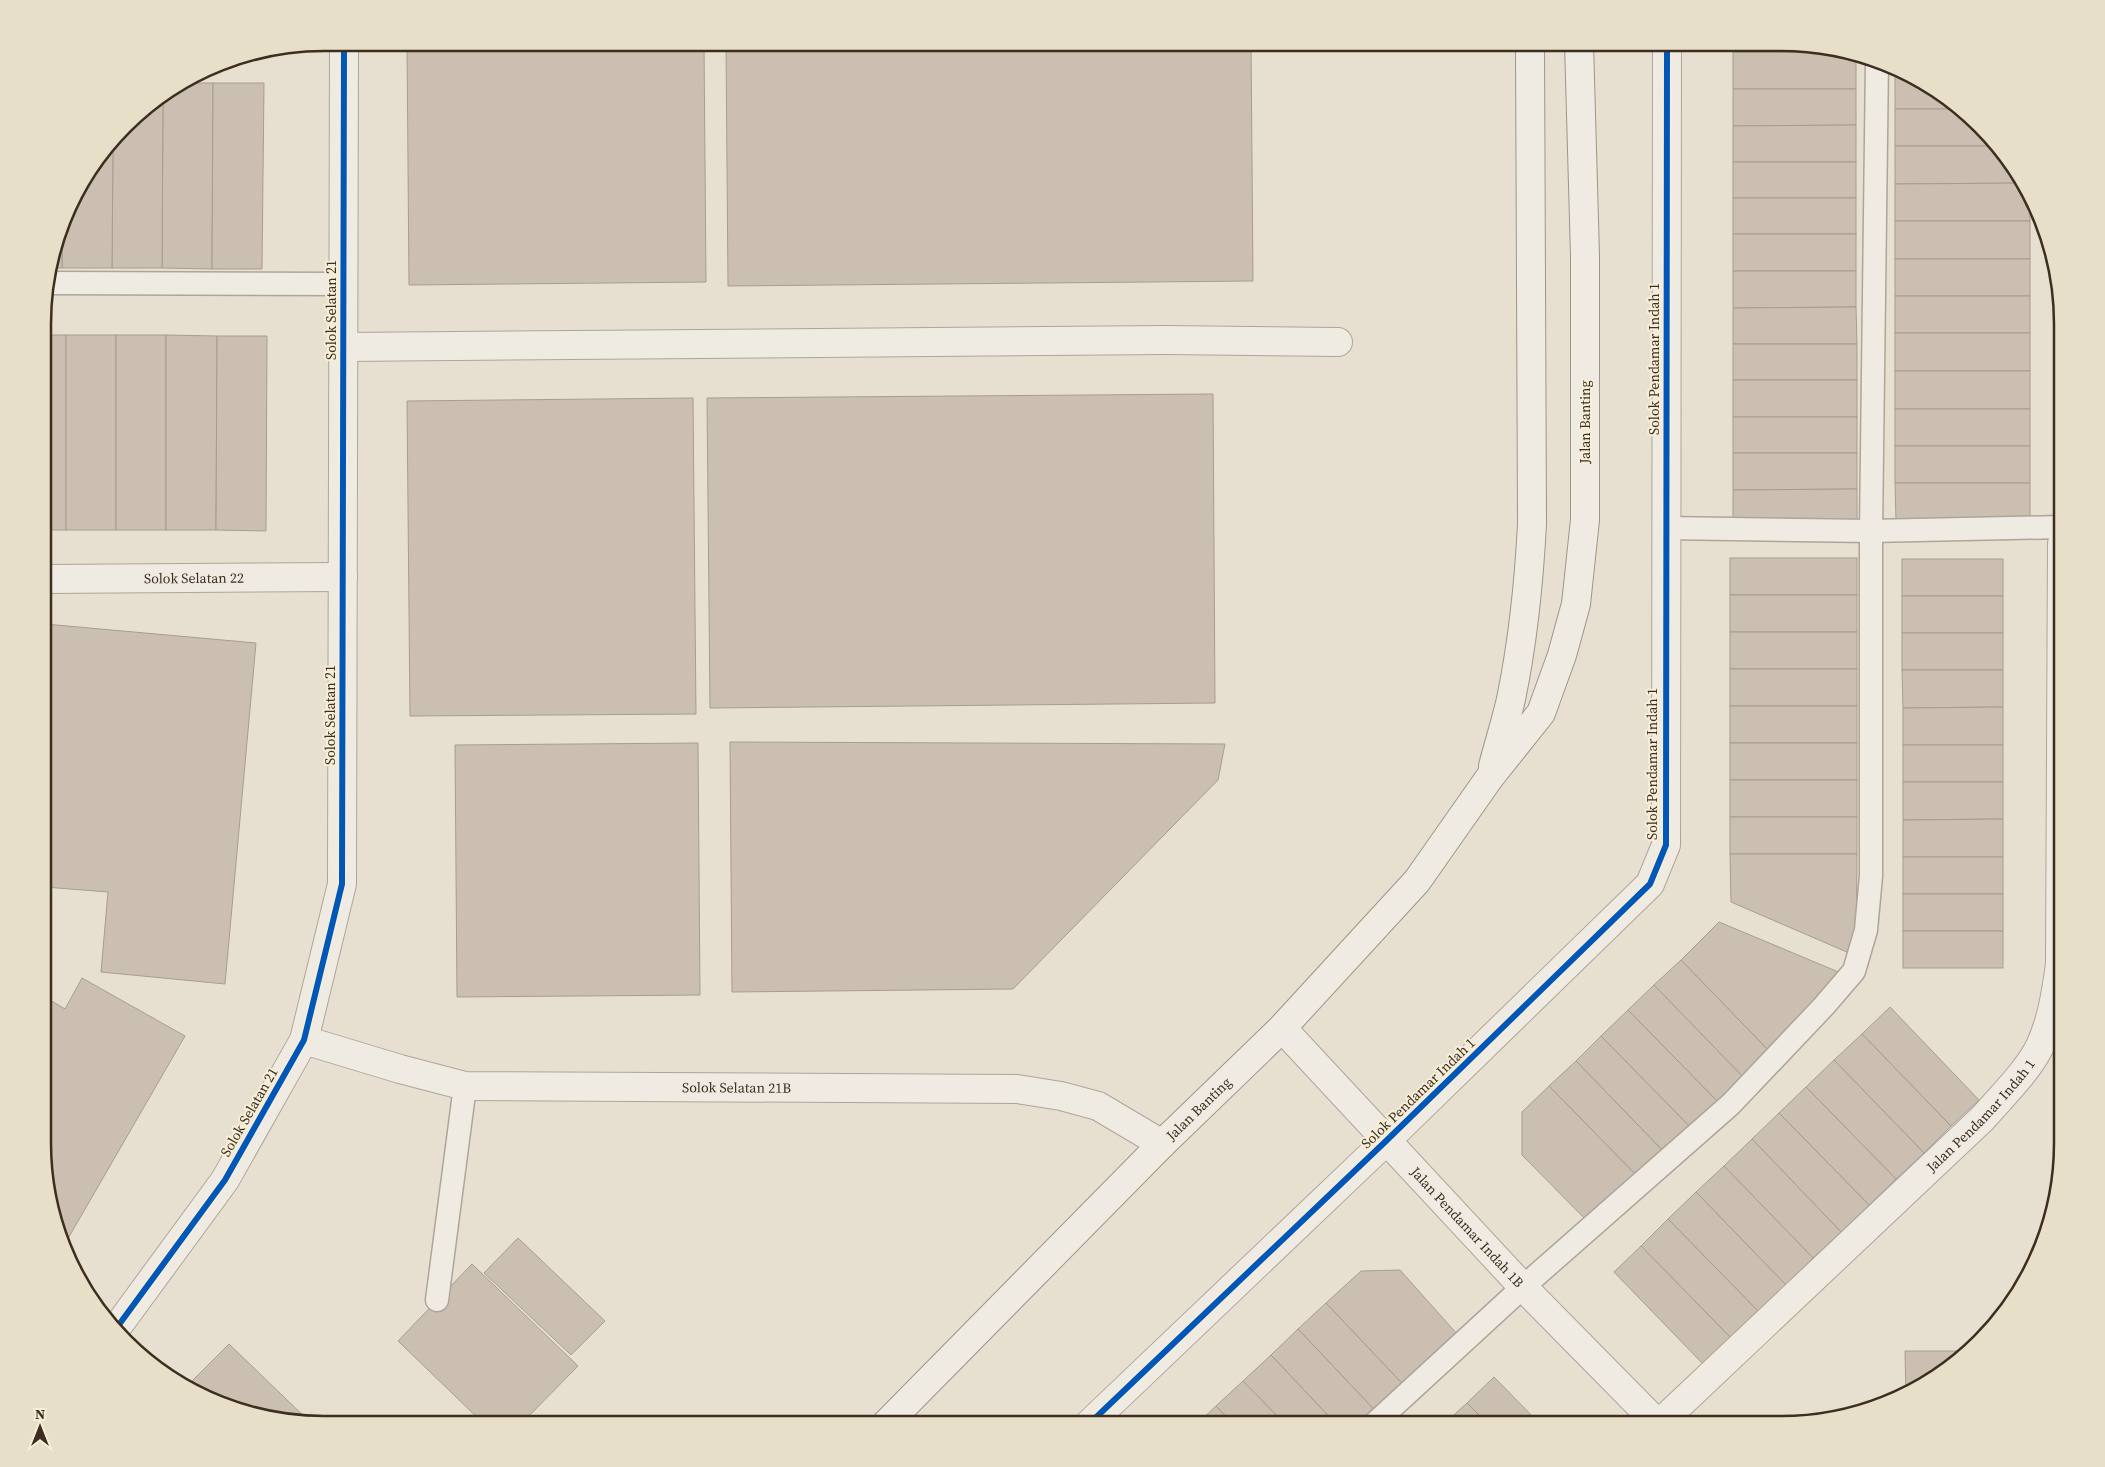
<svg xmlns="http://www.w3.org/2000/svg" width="2105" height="1467" font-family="'Source Serif 4',serif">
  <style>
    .building { fill: #cbbfb2; stroke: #a89c90 }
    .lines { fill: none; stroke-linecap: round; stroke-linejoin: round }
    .lane-casing { stroke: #ada599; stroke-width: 25 }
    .street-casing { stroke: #ada599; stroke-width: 30 }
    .secondary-casing { stroke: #9c958a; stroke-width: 30 }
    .lane { stroke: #efebe3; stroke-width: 22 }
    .street { stroke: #efebe3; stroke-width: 28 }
    .secondary { stroke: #efebe3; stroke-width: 28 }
    .cycleway-casing { stroke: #f7eed8; stroke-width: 9 }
    .cycleway { stroke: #0057b8; stroke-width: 6 }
    .labels { text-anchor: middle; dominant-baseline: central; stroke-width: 4; stroke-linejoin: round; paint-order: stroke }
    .street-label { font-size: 14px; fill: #3d2e20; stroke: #f7eed8 }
    .rim { fill: none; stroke: #3d2e20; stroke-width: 2.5 }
  </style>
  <rect width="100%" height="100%" fill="#e7e0d1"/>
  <g class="building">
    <path d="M407 43H704L706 282 409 285Z"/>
    <path d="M726 43H1251L1253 281 728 286Z"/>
    <path d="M1733 43H1799L1845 52H1733Z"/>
    <path d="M1733 52H1845L1856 55V89H1733Z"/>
    <path d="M1895 72 1952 101 1959 109H1895Z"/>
    <path d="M186 83H213L212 269 162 268 163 97Z"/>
    <path d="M213 83H264L262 269H212Z"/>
    <path d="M1733 89H1856V125L1733 126Z"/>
    <path d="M163 97 162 268H112L113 146 138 113Z"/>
    <path d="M1895 109H1959L1992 146H1895Z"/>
    <path d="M1856 125V162H1733V126Z"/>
    <path d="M113 146 112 268H62V230L72 199Z"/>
    <path d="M1895 146H1992L2025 183 1895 184Z"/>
    <rect x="1733" y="162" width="123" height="36"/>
    <path d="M2025 183 2030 195V221H1895V184Z"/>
    <rect x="1733" y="198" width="123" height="36"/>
    <rect x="1895" y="221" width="135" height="38"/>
    <path d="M62 230V268H51Z"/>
    <rect x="1733" y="234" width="123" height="37"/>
    <rect x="1895" y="259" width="135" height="37"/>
    <path d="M1733 271H1856V307L1733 308Z"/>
    <rect x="1895" y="296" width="135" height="37"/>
    <path d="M1856 307 1857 344H1733V308Z"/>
    <rect x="1895" y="333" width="135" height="38"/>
    <rect x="45" y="335" width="21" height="195"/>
    <rect x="66" y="335" width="50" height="195"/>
    <rect x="116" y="335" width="50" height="195"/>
    <path d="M166 335 217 336 216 530H166Z"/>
    <path d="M217 336H267L266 531 216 530Z"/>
    <rect x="1733" y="344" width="124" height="36"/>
    <rect x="1895" y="371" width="135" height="38"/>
    <rect x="1733" y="380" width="124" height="37"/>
    <path d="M1213 394 1215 703 710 708 707 398Z"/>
    <path d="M693 398 696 714 410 716 407 401Z"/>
    <rect x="1895" y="409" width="135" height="37"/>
    <rect x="1733" y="417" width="124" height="36"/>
    <rect x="1895" y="446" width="135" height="37"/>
    <path d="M1733 453H1857V489L1733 490Z"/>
    <path d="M1895 483H2030V520L1896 521Z"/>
    <path d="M1857 489V526H1733V490Z"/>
    <rect x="1730" y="558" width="127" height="37"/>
    <rect x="1902" y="559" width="101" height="37"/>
    <rect x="1730" y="595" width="127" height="37"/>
    <rect x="1902" y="596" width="101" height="37"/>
    <path d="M45 624 256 643 225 984 101 972 108 892 45 887Z"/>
    <rect x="1730" y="632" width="127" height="37"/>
    <rect x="1902" y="633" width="101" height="37"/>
    <rect x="1730" y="669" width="127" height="37"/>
    <path d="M1902 670H2003V707L1903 708Z"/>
    <rect x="1730" y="706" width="127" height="37"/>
    <path d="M2003 707V745H1903V708Z"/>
    <path d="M730 742 1225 744 1218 780 1013 989 732 992Z"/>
    <path d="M698 743 700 995 457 997 455 745Z"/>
    <rect x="1730" y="743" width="127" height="37"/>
    <rect x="1903" y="745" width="100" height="37"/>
    <rect x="1730" y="780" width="127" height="37"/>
    <path d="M1903 782H2003V819L1903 820Z"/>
    <rect x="1730" y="817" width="127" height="37"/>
    <path d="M2003 819V857H1903V820Z"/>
    <path d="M1730 854H1857L1856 956 1731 902Z"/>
    <rect x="1903" y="857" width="100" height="37"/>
    <rect x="1903" y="894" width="100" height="37"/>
    <path d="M1719 922 1848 976 1770 1052 1681 960Z"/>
    <rect x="1903" y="931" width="100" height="37"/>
    <path d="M1681 960 1770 1052 1743 1077 1654 985Z"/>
    <path d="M82 978 185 1036 66 1242 45 1179V997L65 1009Z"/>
    <path d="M1654 985 1743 1077 1718 1102 1628 1010Z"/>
    <path d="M1890 1007 1979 1100 1951 1126 1862 1034Z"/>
    <path d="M1628 1010 1718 1102 1691 1128 1601 1036Z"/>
    <path d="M1862 1034 1951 1126 1924 1153 1834 1060Z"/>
    <path d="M1601 1036 1691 1128 1665 1153 1576 1061Z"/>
    <path d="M1834 1060 1924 1153 1896 1179 1806 1087Z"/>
    <path d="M1576 1061 1665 1153 1639 1178 1549 1086Z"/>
    <path d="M1549 1086 1639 1178 1591 1225 1522 1155V1112Z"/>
    <path d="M1806 1087 1896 1179 1869 1205 1779 1113Z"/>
    <path d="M1779 1113 1869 1205 1841 1232 1752 1139Z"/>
    <path d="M1752 1139 1841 1232 1813 1258 1724 1166Z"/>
    <path d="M1724 1166 1813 1258 1786 1285 1696 1192Z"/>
    <path d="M1696 1192 1786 1285 1758 1311 1668 1219Z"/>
    <path d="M1668 1219 1758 1311 1731 1338 1641 1246Z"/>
    <path d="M518 1238 605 1321 571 1355 484 1273Z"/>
    <path d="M1641 1246 1731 1338 1703 1364 1614 1272Z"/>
    <path d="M472 1264 578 1366 521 1424H484L398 1341Z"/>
    <path d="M1400 1270 1466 1344 1412 1394 1326 1303 1361 1271Z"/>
    <path d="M1326 1303 1412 1394 1384 1420 1298 1329Z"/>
    <path d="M1298 1329 1384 1420 1380 1424H1336L1271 1355Z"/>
    <path d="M229 1344 312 1424 233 1409 188 1385Z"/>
    <path d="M1905 1351H1969V1352L1906 1395Z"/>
    <path d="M1271 1355 1336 1424H1285L1243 1381Z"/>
    <path d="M1494 1377 1540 1424H1488L1467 1403Z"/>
    <path d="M1243 1381 1285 1424H1233L1216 1406Z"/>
    <path d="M1467 1403 1488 1424H1444Z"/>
    <path d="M1216 1406 1233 1424H1197Z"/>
  </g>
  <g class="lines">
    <defs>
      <g id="lane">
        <path d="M46 283 344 284"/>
        <path d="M1666 528 1871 531 2062 527"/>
        <path d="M437 1300 465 1086"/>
        <path d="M1374 1424 1523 1287 1731 1104 1824 1006 1854 971 1866 930 1871 876V531L1877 60"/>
      </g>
      <g id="street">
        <path d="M344 347 1166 340 1338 342"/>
        <path id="s1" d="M45 579 343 577"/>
        <path id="s2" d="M1282 1028 1523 1287 1658 1424"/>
        <path id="s3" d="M304 1040 400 1069 465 1086 1017 1089 1061 1096 1098 1106 1162 1144"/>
        <path d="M118 1326 225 1180 304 1040 342 884 344 43"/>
        <path d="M1089 1424 1386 1141 1650 884 1666 845 1667 43"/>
        <path id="s4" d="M1659 1424 1983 1118C2001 1097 2028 1071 2040 1046 2052 1020 2056 993 2060 964L2062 544"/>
      </g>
      <g id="secondary">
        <path d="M1493 766C1499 743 1506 721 1511 699 1523 641 1529 582 1532 524L1530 43"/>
        <path id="s5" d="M886 1424 1162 1144 1282 1028 1417 881 1490 777 1541 713 1562 655 1576 604 1585 520V256L1579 43"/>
      </g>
    </defs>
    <use href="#lane" class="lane-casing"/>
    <use href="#street" class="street-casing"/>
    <use href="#secondary" class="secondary-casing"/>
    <use href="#lane" class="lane"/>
    <use href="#street" class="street"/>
    <use href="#secondary" class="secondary"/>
    <defs>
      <g id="cycleway">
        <path d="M118 1326 225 1180 304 1040 342 884 344 43"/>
        <path d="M1089 1424 1386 1141 1650 884 1666 845 1667 43"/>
      </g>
    </defs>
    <use href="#cycleway" class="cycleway-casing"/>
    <use href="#cycleway" class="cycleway"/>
  </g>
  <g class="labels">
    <g class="street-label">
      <text transform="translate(331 310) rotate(-90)">Solok Selatan 21</text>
      <text transform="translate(1654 359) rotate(-90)">Solok Pendamar Indah 1</text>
      <text transform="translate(1585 422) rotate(-90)">Jalan Banting</text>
      <text stroke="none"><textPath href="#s1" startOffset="149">Solok Selatan 22</textPath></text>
      <text transform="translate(330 715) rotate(-90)">Solok Selatan 21</text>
      <text transform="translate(1652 764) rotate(-90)">Solok Pendamar Indah 1</text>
      <text stroke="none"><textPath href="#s3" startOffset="439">Solok Selatan 21B</textPath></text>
      <text transform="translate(1418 1093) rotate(-44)">Solok Pendamar Indah 1</text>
      <text stroke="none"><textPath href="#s5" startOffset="444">Jalan Banting</textPath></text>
      <text transform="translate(249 1112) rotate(-60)">Solok Selatan 21</text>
      <text stroke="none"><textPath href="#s4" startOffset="446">Jalan Pendamar Indah 1</textPath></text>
      <text stroke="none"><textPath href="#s2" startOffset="272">Jalan Pendamar Indah 1B</textPath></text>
    </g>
  </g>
  <path d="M0 0H2105V1467H0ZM324 51H1781A273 273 0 0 1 2054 324V1143A273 273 0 0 1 1781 1416H324A273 273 0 0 1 51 1143V324A273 273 0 0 1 324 51Z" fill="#e8dfc9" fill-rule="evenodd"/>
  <path class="rim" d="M324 51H1781A273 273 0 0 1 2054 324V1143A273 273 0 0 1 1781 1416H324A273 273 0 0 1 51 1143V324A273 273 0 0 1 324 51Z"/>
  <g transform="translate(40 1427)" stroke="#f7eed8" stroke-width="4" paint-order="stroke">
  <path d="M0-4L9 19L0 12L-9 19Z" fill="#3d2e20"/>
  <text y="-8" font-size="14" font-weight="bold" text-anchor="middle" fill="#3d2e20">N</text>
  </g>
</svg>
